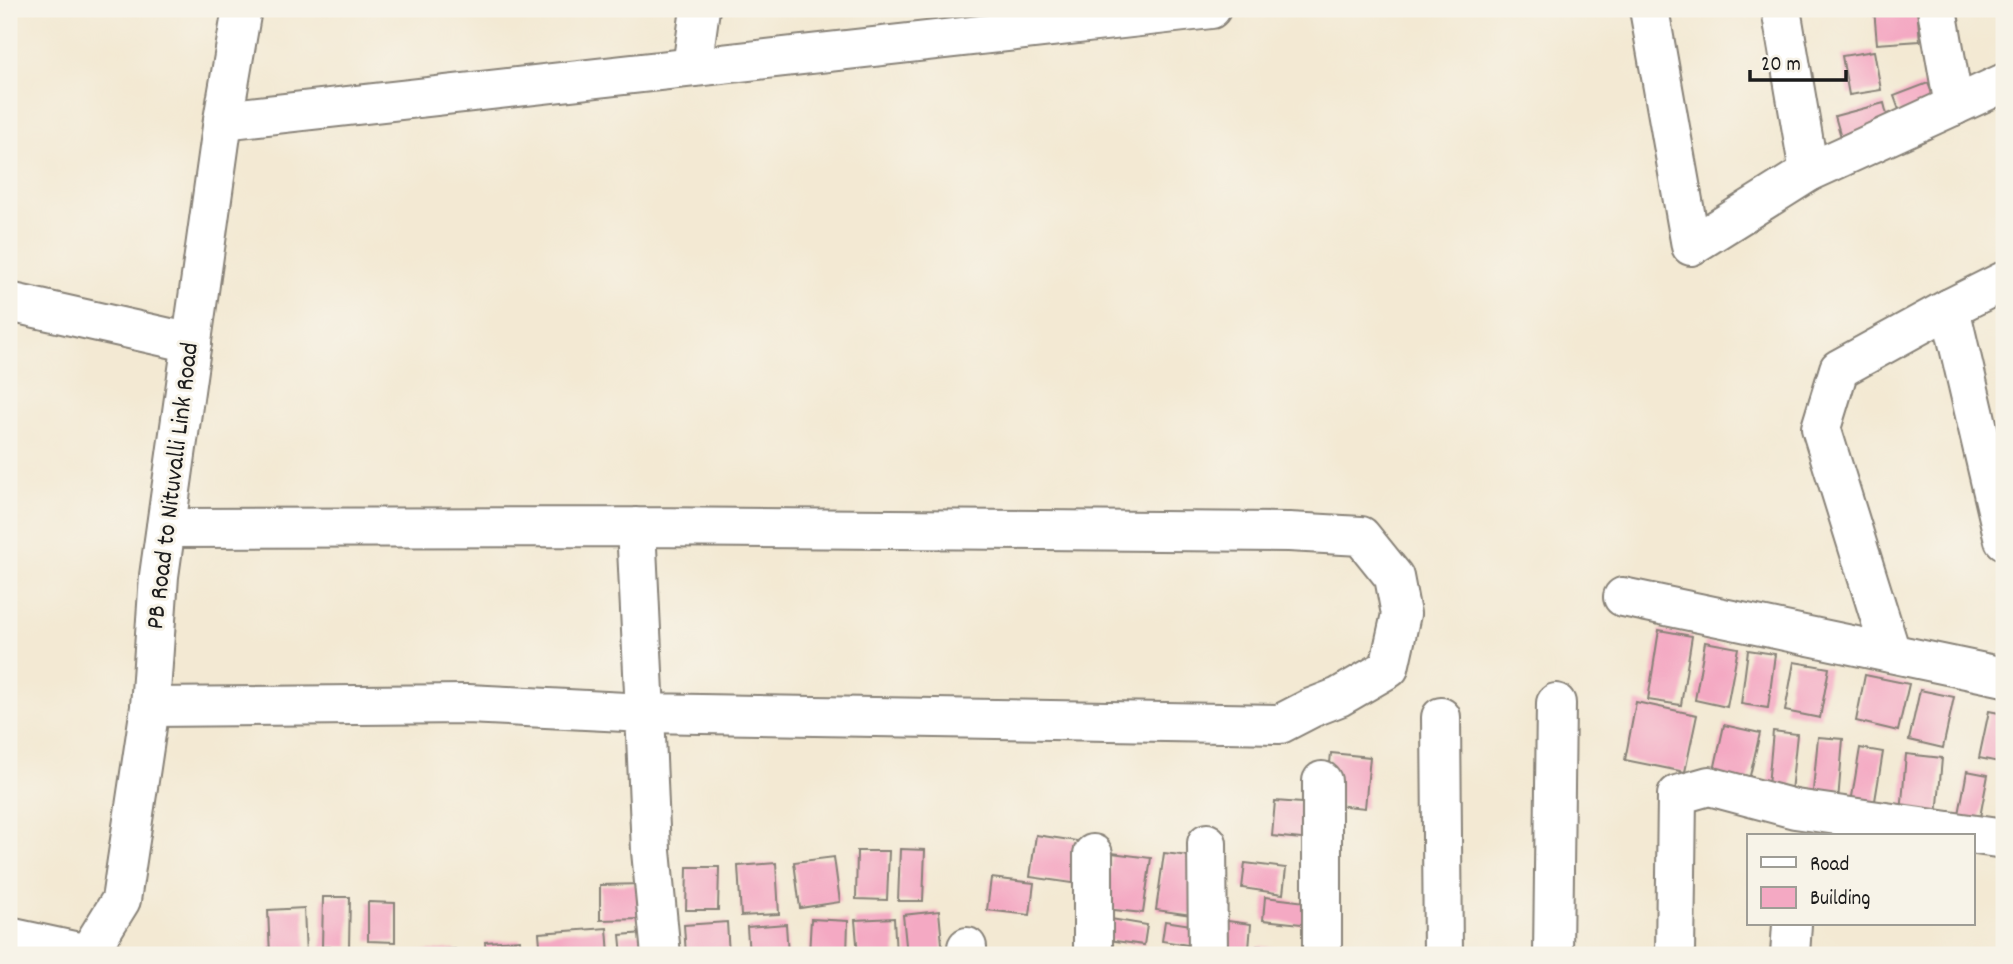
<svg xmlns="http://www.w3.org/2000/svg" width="2013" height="964" font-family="Dekko,sans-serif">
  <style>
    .building { fill: #f4a9c3 }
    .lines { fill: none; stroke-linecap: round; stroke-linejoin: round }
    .minor-casing { stroke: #888278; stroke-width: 42 }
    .minor { stroke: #fff; stroke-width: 38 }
    .labels { text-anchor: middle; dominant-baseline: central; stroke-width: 6; stroke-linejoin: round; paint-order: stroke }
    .street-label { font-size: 26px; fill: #1c1c1c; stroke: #f7f3e8 }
  </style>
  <rect width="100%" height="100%" fill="#f7f3e8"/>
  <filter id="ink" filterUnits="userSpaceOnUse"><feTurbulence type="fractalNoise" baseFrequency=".0143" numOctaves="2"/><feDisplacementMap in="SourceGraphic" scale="14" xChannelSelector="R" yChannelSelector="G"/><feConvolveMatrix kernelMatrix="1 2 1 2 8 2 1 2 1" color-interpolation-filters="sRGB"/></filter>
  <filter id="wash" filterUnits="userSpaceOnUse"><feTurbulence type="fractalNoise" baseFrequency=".00686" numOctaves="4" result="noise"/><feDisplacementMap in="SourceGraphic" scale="28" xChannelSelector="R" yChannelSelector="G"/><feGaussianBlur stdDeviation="1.57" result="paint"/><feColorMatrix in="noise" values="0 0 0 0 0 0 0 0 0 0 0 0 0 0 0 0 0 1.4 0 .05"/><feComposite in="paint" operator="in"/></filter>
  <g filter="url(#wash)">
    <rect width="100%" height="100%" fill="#f3e9d3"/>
    <g id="blocks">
      <g class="building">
        <path d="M1874 9H1917L1920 41 1877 44Z"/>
        <path d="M1874 51 1881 90 1849 95 1842 56Z"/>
        <path d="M1928 83 1937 105 1902 118 1894 96Z"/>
        <path d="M1884 103 1891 131 1843 144 1835 116Z"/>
        <path d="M1659 630 1692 636 1681 705 1648 700Z"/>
        <path d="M1705 642 1738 648 1727 707 1695 700Z"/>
        <path d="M1748 650 1775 654 1768 708 1741 704Z"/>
        <path d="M1794 662 1829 668 1820 718 1785 711Z"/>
        <path d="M1865 675 1909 684 1898 731 1856 721Z"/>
        <path d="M1920 690 1954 697 1943 748 1909 740Z"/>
        <path d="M1636 702 1697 715 1685 772 1625 760Z"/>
        <path d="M1989 711 2004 714V763L1979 758Z"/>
        <path d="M1724 725 1760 733 1745 797 1710 789Z"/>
        <path d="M1773 731 1797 734 1789 811 1766 808Z"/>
        <path d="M1818 737 1843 739 1837 814 1811 812Z"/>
        <path d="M1860 748 1883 752 1872 819 1849 815Z"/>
        <path d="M1331 753 1370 757 1365 808 1326 804Z"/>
        <path d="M1906 754 1942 758 1936 829 1900 826Z"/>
        <path d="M1967 771 1988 775 1975 843 1955 836Z"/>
        <path d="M1275 801 1315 804 1311 840 1272 836Z"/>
        <path d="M1036 835 1091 843 1086 885 1030 877Z"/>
        <path d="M900 849 925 850 923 901H898Z"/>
        <path d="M857 851H889L887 900 856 899Z"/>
        <path d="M1112 853 1151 858 1143 913 1105 909Z"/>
        <path d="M1164 853 1206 858 1199 916 1156 910Z"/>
        <path d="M834 857 840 902 800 908 794 862Z"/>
        <path d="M776 863 779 914 741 916 738 866Z"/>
        <path d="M1245 863 1286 868 1283 894 1242 888Z"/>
        <path d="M687 867H719L718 910H686Z"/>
        <path d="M991 878 1034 883 1030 915 987 910Z"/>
        <path d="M643 884 644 919 600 920V885Z"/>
        <path d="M323 897H350L349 947H322Z"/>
        <path d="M1265 897 1314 903 1311 925 1263 920Z"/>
        <path d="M368 902 395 903V942L368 941Z"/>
        <path d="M304 908 306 955H270L268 910Z"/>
        <path d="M939 911 943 955H907L903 915Z"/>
        <path d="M894 918 896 955H858L855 920Z"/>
        <path d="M811 919 848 921 847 955H809Z"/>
        <path d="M1111 919 1147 925 1144 945 1108 940Z"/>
        <path d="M1220 920 1251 924 1249 949 1217 946Z"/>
        <path d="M1165 921 1204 927 1201 947 1162 941Z"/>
        <path d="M727 922 729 955H686L684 925Z"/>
        <path d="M786 924 788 955H749L747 927Z"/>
        <path d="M607 928 609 955H541L539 933Z"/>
        <path d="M656 932 658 955H622L620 935Z"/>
        <path d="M520 940 521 955H486L485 942Z"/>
        <path d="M1257 946 1306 951 1305 955H1256Z"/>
        <path d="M455 949 456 955H413L412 952Z"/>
      </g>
    </g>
  </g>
  <g filter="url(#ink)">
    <use href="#blocks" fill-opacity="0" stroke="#888278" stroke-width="2"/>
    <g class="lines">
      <defs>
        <g id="minor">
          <path d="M1649 9 1691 246 1809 172 2004 83"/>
          <path d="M1781 9 1809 172"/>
          <path d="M1937 9 1954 106"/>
          <path d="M692 67 700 9"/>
          <path d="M223 120 1211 9"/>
          <path d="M9 302 192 343"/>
          <path d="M1950 308 2004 540"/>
          <path d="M166 528 636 527 1289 532 1361 536 1394 577 1401 614 1389 668 1339 697 1311 708 1280 724 645 713 636 527"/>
          <path d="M1623 597 2004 677"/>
          <path d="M1891 653 1821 428 1839 369 1950 308 2004 281"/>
          <path d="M150 707 468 704 645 713 651 851 661 955"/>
          <path d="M1441 717 1443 955"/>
          <path d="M1207 843 1208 955"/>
          <path d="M9 937 88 954"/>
          <path d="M967 947V955"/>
          <path d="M87 955 121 900 150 707 159 576 223 120 242 9"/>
          <path d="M1093 955V854"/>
          <path d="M1322 955V781"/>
          <path d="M1553 955 1556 703"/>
          <path d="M1675 955 1677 795 1709 786 1795 809 2004 839"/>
          <path d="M1790 955 1792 924"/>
        </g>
      </defs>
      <use href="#minor" class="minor-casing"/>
      <use href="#minor" class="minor"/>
    </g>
  </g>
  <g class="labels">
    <g class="street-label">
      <text transform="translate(174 486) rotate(-83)">PB Road to Nituvalli Link Road</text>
    </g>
  </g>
  <rect width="2013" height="964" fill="none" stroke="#f7f3e8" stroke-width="35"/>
  <rect x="1747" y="834" width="228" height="91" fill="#f7f3e8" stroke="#9f9d96" stroke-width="2"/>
  <rect x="1761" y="857" width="35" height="10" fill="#ffffff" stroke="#9f9d96" stroke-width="2"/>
  <text x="1810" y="870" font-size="21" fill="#1c1c1c">Road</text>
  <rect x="1761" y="887" width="35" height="21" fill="#f4a9c3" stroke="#9f9d96" stroke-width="2"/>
  <text x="1810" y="904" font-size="21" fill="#1c1c1c">Building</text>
  <path d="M1750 70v10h96v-10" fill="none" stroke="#1c1c1c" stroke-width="3.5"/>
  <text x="1761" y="70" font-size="21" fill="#1c1c1c" stroke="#f7f3e8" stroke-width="5" paint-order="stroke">20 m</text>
</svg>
